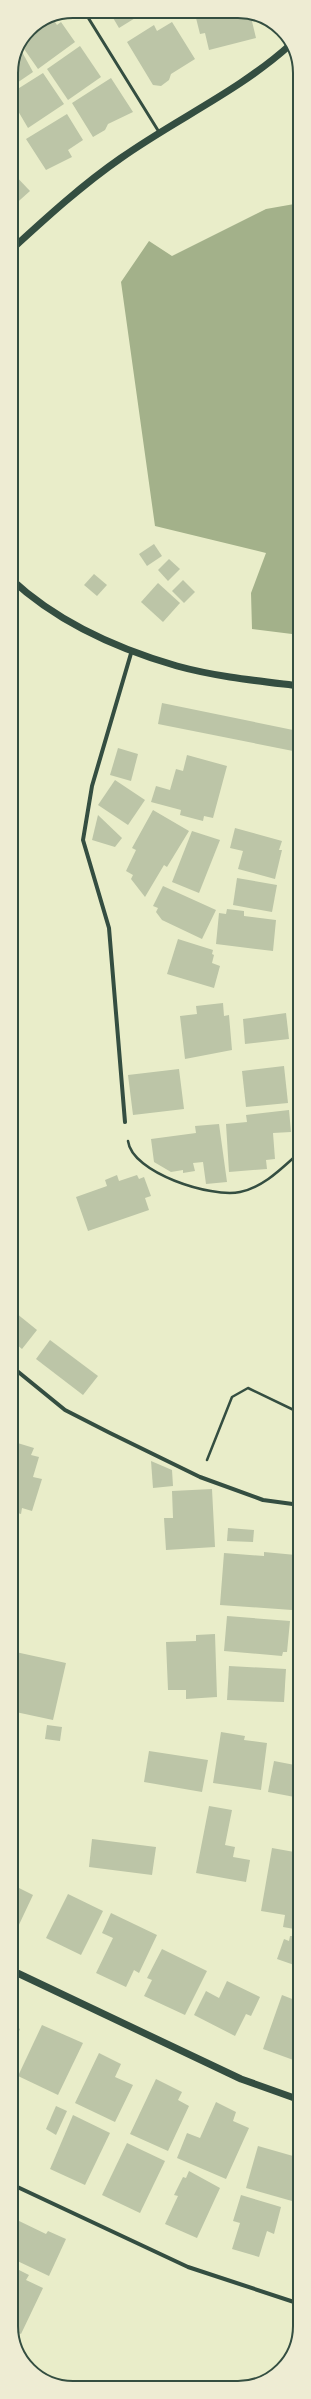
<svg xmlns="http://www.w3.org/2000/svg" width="311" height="2399" font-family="Commissioner,sans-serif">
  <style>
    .water { fill: #a3b18a }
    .building { fill: #bcc5a7 }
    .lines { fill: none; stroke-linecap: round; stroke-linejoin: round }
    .path { stroke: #344e41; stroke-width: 2.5 }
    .service { stroke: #344e41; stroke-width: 3 }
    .minor { stroke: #344e41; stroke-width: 4 }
    .tertiary { stroke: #344e41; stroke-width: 7 }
    .rim { fill: none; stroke: #344e41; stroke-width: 2 }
  </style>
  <rect width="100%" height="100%" fill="#e9edc9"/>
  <path class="water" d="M300 203V635L252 629 251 593 266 553 155 526 121 282 149 241 172 256 266 209Z"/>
  <g class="building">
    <path d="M109 11 122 12H145L119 28Z"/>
    <path d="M198 12 250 13 256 38 209 50 205 33 200 34 195 14Z"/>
    <path d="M53 19 57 25 61 22 75 42 38 69 22 46 27 35Z"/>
    <path d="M172 22 195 59 171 74 169 80 161 86 153 85 127 42 154 25 157 31Z"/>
    <path d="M80 46 101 77 68 100 47 69Z"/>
    <path d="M21 50 33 72 11 87V73Z"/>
    <path d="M43 73 64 104 28 128 11 99 19 94 16 90Z"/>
    <path d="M111 78 133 112 108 124 105 130 93 137 72 103Z"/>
    <path d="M67 114 83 140 68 150 72 157 46 170 26 139Z"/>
    <path d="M11 171 30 191 11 208Z"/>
    <path d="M154 544 162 556 147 566 139 554Z"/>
    <path d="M169 559 180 569 168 581 158 570Z"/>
    <path d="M94 574 107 585 97 596 84 585Z"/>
    <path d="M183 580 195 592 184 603 172 591Z"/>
    <path d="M158 583 180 603 163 622 141 602Z"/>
    <path d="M162 703 298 731 293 751 158 724Z"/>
    <path d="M118 748 138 754 131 781 110 775Z"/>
    <path d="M187 755 227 766 213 818 204 816 203 821 180 815 181 810 151 802 156 786 170 790 176 769 183 771Z"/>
    <path d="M115 780 145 800 128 825 98 805Z"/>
    <path d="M153 810 189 831 167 867 164 865 145 897 131 879 133 875 126 871 136 850 132 848Z"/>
    <path d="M98 815 122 838 115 847 92 840Z"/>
    <path d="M235 828 282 841 279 850H282L275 879 238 869 243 851 230 848Z"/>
    <path d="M192 831 220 840 199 893 172 882Z"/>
    <path d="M300 875V897H294L293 876Z"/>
    <path d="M237 878 277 885 272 912 233 905Z"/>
    <path d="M163 886 216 910 202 939 162 920 156 912 158 908 153 906Z"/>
    <path d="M227 909 244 911V916L276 920 273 951 216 944 219 913 226 914Z"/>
    <path d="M178 939 213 950 212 954 214 955 212 963 220 966 214 988 167 974Z"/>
    <path d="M223 1003 224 1016 229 1015 232 1050 185 1059 180 1016 197 1014 196 1006Z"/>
    <path d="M286 1013 289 1039 245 1044 243 1019Z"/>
    <path d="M284 1066 288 1103 246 1107 242 1071Z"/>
    <path d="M179 1069 184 1109 133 1115 128 1075Z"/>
    <path d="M289 1110 291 1132 273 1133 275 1159 266 1160 267 1169 229 1172 226 1124 247 1122 246 1115Z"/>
    <path d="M219 1124 227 1182 206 1184 203 1162 193 1163 195 1171 183 1173V1170L171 1172 154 1162 151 1139 196 1133 195 1126Z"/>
    <path d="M117 1175 119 1181 137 1175 139 1179 144 1177 151 1196 145 1198 149 1210 88 1231 76 1197 107 1186 105 1180Z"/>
    <path d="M11 1309 37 1330 22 1349 11 1340Z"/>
    <path d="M50 1340 98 1376 83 1395 36 1359Z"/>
    <path d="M11 1441 34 1448 31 1455 39 1457 33 1477 42 1479 32 1511 22 1508 21 1514 11 1511Z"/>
    <path d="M151 1461 172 1470 173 1486 153 1488Z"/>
    <path d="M212 1489 215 1547 166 1550 164 1518H173L172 1491Z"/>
    <path d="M228 1528 254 1530 253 1542 227 1541Z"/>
    <path d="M264 1552 296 1555 292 1610 220 1605 224 1553 264 1556Z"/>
    <path d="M227 1616 290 1621 287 1652H283L282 1656 224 1651Z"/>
    <path d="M215 1634 217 1697 186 1699V1690H168L166 1642 196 1641V1635Z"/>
    <path d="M11 1651 66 1663 53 1720 11 1711Z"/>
    <path d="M229 1666 286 1669 284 1702 227 1700Z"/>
    <path d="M47 1725 62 1727 60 1741 45 1739Z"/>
    <path d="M221 1732 245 1736 244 1740 267 1743 261 1790 213 1783Z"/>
    <path d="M149 1751 208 1760 202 1792 144 1782Z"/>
    <path d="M274 1761 300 1766V1798L268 1792Z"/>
    <path d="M209 1806 232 1810 225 1845 235 1847 233 1857 250 1860 246 1882 196 1873Z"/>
    <path d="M92 1839 156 1847 152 1875 89 1867Z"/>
    <path d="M272 1848 300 1853V1930L283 1927 285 1915 261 1911Z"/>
    <path d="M11 1884 33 1895 16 1931 11 1929Z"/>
    <path d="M68 1894 103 1911 81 1955 46 1938Z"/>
    <path d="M111 1913 157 1935 139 1973 134 1970 126 1987 96 1973 113 1938 102 1933Z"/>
    <path d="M290 1936H300V1967L277 1959 284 1939 289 1941Z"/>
    <path d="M162 1949 207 1971 185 2015 144 1996 152 1980 147 1978Z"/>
    <path d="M227 1981 260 1997 251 2016 246 2014 235 2036 194 2015 206 1991 219 1998Z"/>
    <path d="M282 1995 300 2002 299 2062 263 2049Z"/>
    <path d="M11 2024 20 2029 11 2048Z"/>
    <path d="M42 2025 83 2043 58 2095 18 2076Z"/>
    <path d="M99 2053 121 2064 115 2077 133 2085 115 2122 75 2103Z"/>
    <path d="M156 2079 182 2092 178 2100 189 2106 168 2151 130 2134Z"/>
    <path d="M216 2102 236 2112 233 2121 249 2128 226 2179 177 2158 187 2133 200 2138Z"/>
    <path d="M56 2106 67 2111 56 2135 46 2129Z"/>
    <path d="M73 2115 110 2133 85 2185 50 2169Z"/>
    <path d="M127 2143 165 2161 140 2213 102 2195Z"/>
    <path d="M258 2146 300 2158V2173L292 2201 246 2188Z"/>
    <path d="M189 2171 220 2188 197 2238 165 2224 178 2196 174 2195 183 2177 186 2178Z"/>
    <path d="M241 2195 281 2207 274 2234 267 2231 259 2257 232 2249 240 2223 233 2221Z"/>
    <path d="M17 2220 46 2234 48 2231 66 2239 49 2276 11 2258V2232Z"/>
    <path d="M19 2270 29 2275 26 2280 43 2288 21 2334 11 2329V2271L17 2274Z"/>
  </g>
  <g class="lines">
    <g class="path">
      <path d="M128 1141C132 1173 211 1198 240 1192 264 1187 282 1168 300 1152"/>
      <path d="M207 1460 232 1397 248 1388 300 1413"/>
    </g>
    <path class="service" d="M84 11 159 132"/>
    <g class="minor">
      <path d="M125 1122 109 928 83 840 92 786 132 650"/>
      <path d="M11 1366 65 1410 110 1433 200 1477 263 1500 300 1505"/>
      <path d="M11 1775 13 1794 11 1800"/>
      <path d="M11 2184 188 2267 300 2304"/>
    </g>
    <g class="tertiary">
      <path d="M11 250C46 218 82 185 121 158 176 119 239 91 290 45"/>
      <path d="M11 579C56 621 118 649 177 666 217 677 259 681 300 686"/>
      <path d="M11 1970 241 2079 300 2100"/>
    </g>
  </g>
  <path d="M0 0H311V2399H0ZM73 18H238A55 55 0 0 1 293 73V2326A55 55 0 0 1 238 2381H73A55 55 0 0 1 18 2326V73A55 55 0 0 1 73 18Z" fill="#eeecd3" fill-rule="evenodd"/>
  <path class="rim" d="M73 18H238A55 55 0 0 1 293 73V2326A55 55 0 0 1 238 2381H73A55 55 0 0 1 18 2326V73A55 55 0 0 1 73 18Z"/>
</svg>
